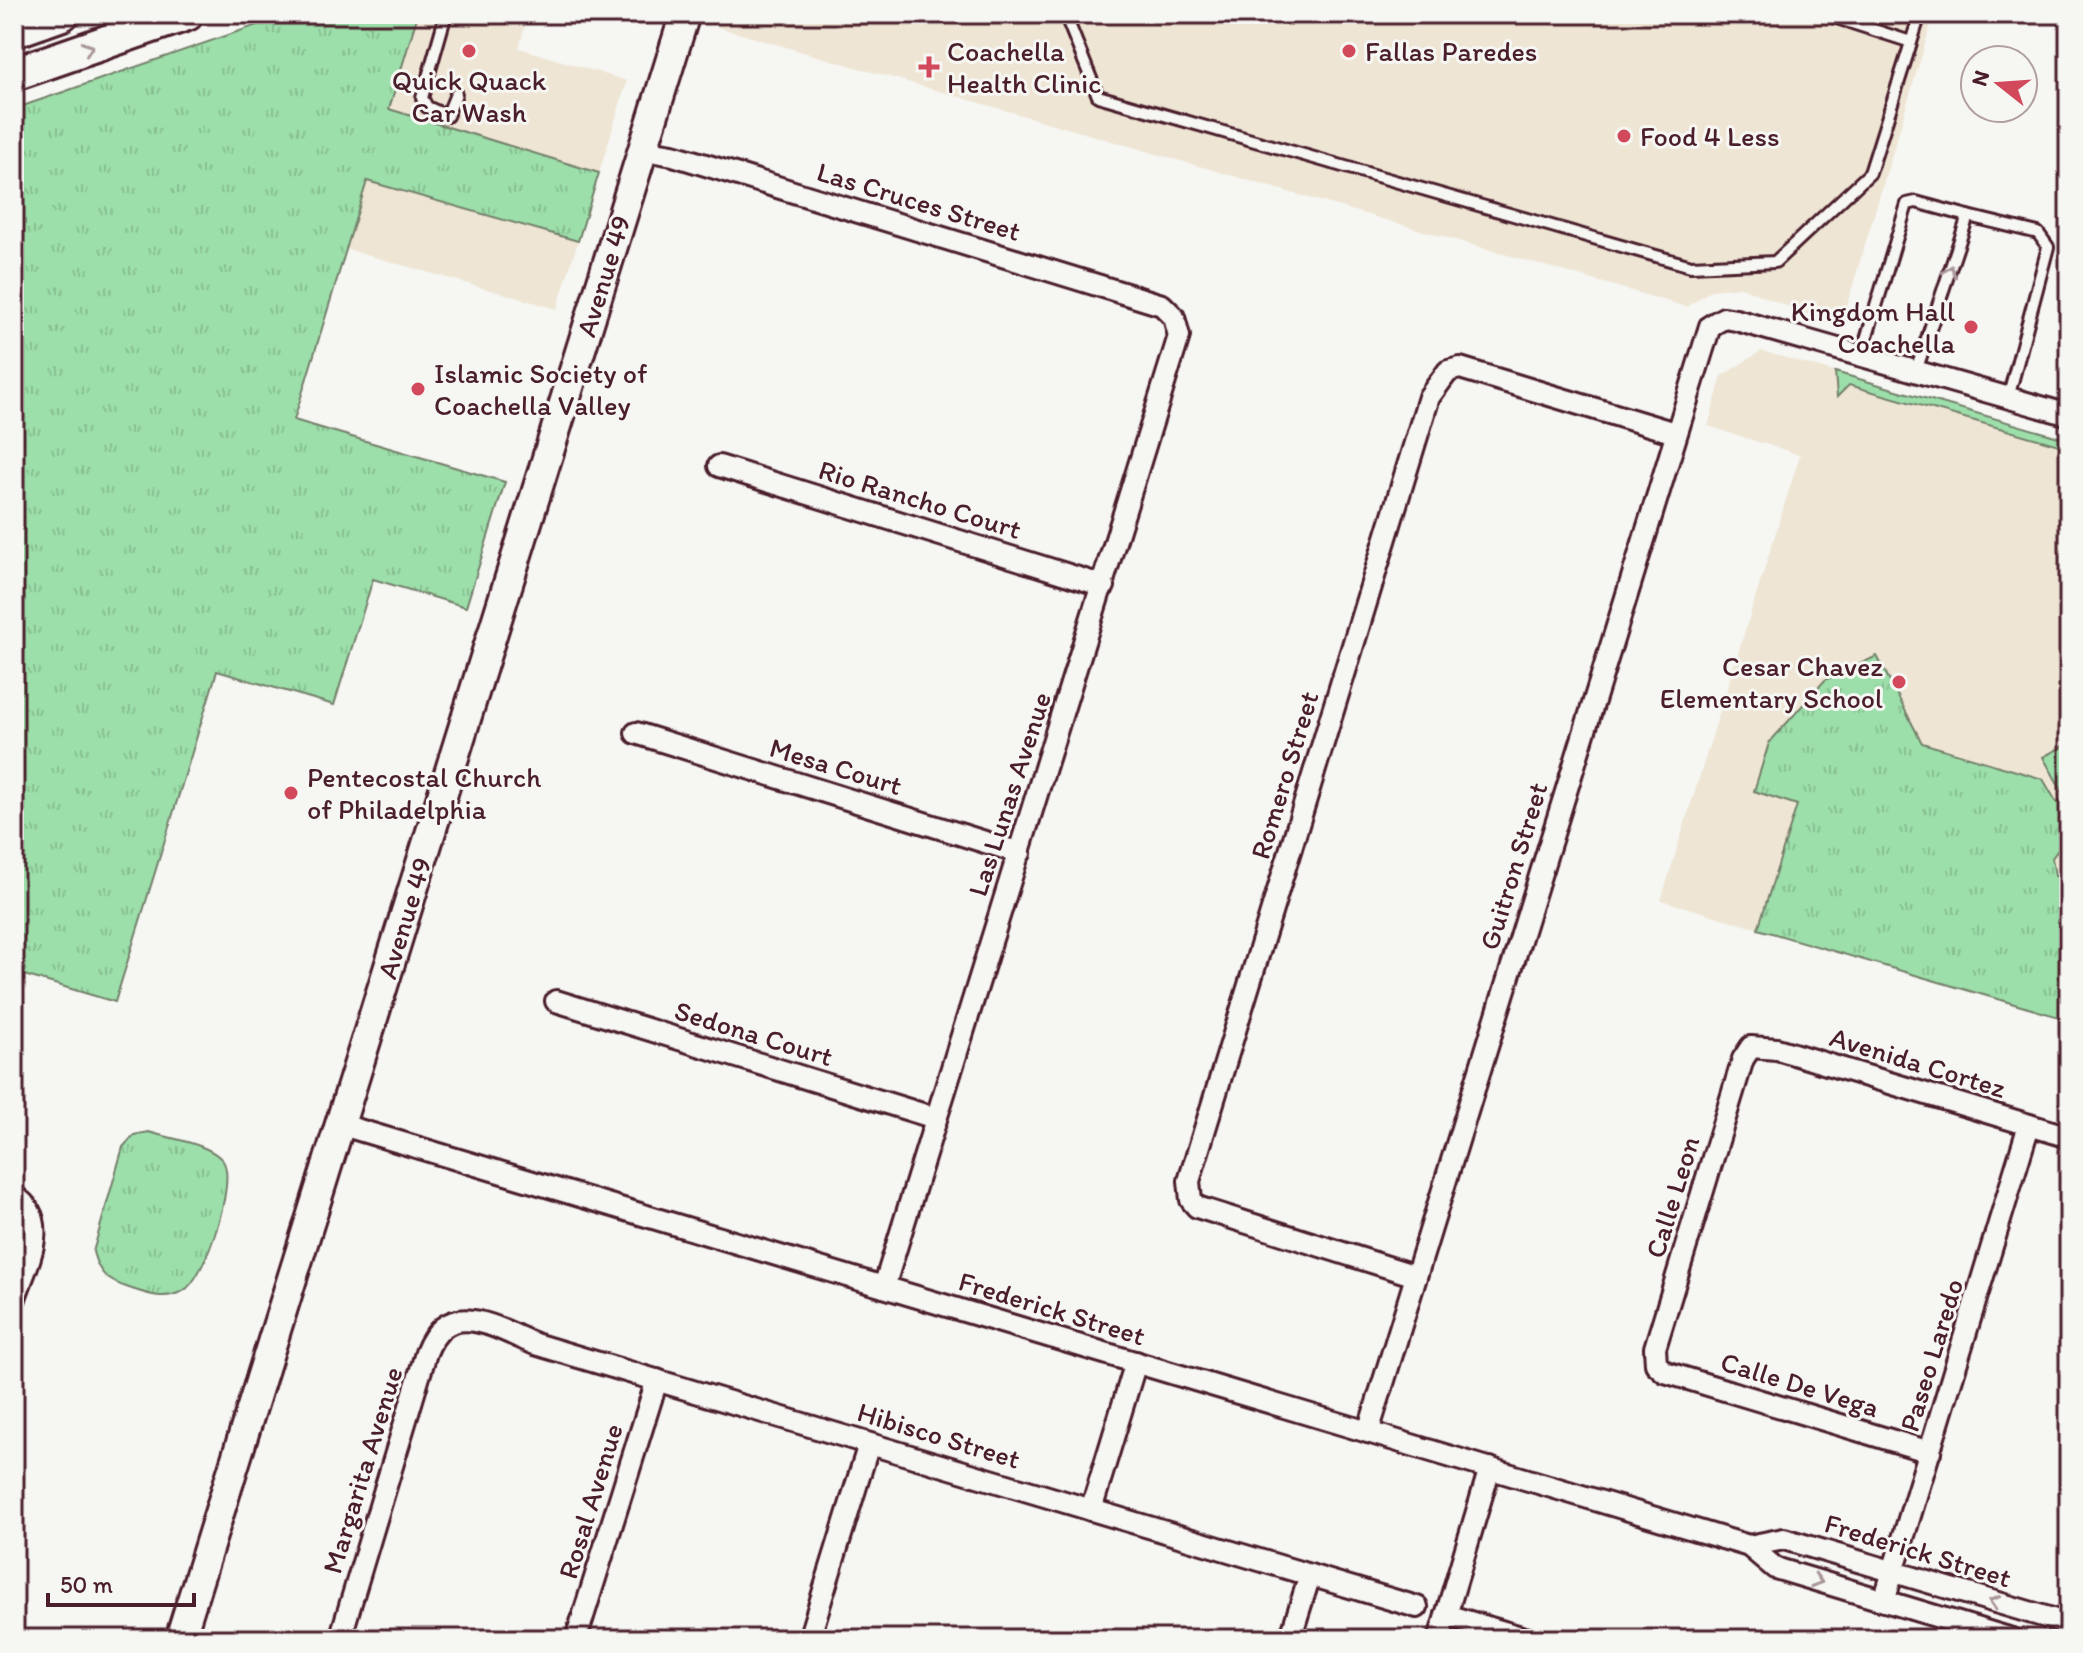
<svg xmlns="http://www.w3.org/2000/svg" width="2083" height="1653" font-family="Itim,sans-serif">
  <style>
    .built { fill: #eee5d4 }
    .grass { fill: url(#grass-tufts); stroke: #737f6a; stroke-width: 2 }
    .pitch { fill: #9cdfaa; stroke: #737f6a; stroke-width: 2 }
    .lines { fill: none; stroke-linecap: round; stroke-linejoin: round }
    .lane-casing { stroke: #4a1f2b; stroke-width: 16 }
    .street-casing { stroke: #4a1f2b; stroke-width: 26 }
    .secondary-casing { stroke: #4a1f2b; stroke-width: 34 }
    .primary-casing { stroke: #4a1f2b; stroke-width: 38 }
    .lane { stroke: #f6f6f2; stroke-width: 10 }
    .street { stroke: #f6f6f2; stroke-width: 20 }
    .secondary { stroke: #f6f6f2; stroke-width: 28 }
    .primary { stroke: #f6f6f2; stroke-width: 32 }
    .oneway { stroke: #a99598 }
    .poi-dot { fill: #d1495b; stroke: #f6f6f2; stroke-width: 3 }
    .labels { text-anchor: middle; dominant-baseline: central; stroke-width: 6; stroke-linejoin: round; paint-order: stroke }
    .poi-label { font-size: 28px; fill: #4a1f2b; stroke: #f6f6f2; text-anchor: start }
    .street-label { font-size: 28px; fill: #4a1f2b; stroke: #f6f6f2 }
  </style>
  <defs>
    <pattern id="grass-tufts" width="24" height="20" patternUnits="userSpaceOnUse" patternTransform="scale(2)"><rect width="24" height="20" fill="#9cdfaa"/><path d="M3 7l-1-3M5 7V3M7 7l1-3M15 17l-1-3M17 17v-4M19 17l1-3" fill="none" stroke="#88bf92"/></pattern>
  </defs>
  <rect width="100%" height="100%" fill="#f6f6f2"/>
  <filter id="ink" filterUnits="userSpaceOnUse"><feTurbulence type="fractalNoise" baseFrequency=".0125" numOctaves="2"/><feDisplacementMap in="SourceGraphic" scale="16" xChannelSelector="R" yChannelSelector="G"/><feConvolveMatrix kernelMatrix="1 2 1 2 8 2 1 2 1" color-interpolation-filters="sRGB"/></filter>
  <g filter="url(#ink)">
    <g class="built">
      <path d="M418 14H528L519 48 627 81 599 173 389 109Z"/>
      <path d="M721 14H1934L1840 328 1741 287 1711 290 1687 307 717 27Z"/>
      <path d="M367 180 578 241 557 309 346 249Z"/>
      <path d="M1761 351 2069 440V1020L1661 900 1800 455 1708 426 1722 376Z"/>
    </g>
    <g class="grass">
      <path d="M289 14H418L389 109 599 173 578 241 367 181 294 420 505 482 466 607 373 579 334 705 217 671 115 1002 14 972V109Z"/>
      <path d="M1835 372 2069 440V448L1849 385 1837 397Z"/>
      <path d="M1877 656 1922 743 2043 779 2057 803 2069 796V835L2052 858 2055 876 2069 881V1020L1758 929 1797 805 1754 791 1769 743 1825 680Z"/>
      <path d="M149 1132C170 1139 209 1143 223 1161 237 1181 205 1280 183 1291 164 1301 147 1294 129 1288 107 1281 99 1274 93 1252L123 1147 134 1135Z"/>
    </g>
    <path class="pitch" d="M2069 743V796L2066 798 2043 757Z"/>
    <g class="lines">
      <defs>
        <g id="lane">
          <path d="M446 14 422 98 427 107 447 116 456 94"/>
          <path d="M1065 14 1098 96 1691 266 1775 262 1870 173 1920 14"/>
          <path d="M1824 14 1911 42"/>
          <path d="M1968 216 2038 233 2048 247 2008 398"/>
          <path d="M1861 356 1907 204 1916 202 1968 216 1916 371"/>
        </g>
        <g id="street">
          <path d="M643 150 673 155 1162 305 1174 317 1179 336 884 1287"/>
          <path d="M719 466 1104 586"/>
          <path d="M636 733 1020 853"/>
          <path d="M556 1001 935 1118"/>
          <path d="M339 1124 1749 1546 1775 1568 2012 1639"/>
          <path d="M14 1196C54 1221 25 1266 14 1301"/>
          <path d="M1416 1276 1197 1207 1191 1200 1189 1181 1429 397 1448 371 1460 368 1675 433"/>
          <path d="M1368 1432 1710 326 1724 318 1736 320 2069 415"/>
          <path d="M1930 1452 1665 1372 1656 1364 1655 1348 1743 1059 1751 1047 1777 1049 2069 1137"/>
          <path d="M1091 1510 1136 1362"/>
          <path d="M1749 1546 1784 1539 2069 1624"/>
          <path d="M1884 1601 2029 1125"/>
          <path d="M1446 1615 1528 1639"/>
          <path d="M340 1639 426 1353C448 1296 494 1327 535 1344L1417 1607"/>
          <path d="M576 1639 657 1380"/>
          <path d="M809 1639 869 1444"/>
          <path d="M1290 1639 1310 1575"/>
          <path d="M1439 1639 1490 1468"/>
        </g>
        <path id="secondary" d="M180 1639 685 14"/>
        <g id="primary">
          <path d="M14 31 62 14"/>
          <path d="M14 74 187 14"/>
        </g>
      </defs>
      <use href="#lane" class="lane-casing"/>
      <use href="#street" class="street-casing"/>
      <use href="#secondary" class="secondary-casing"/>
      <use href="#primary" class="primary-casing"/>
      <use href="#lane" class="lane"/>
      <use href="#street" class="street"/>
      <use href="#secondary" class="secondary"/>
      <use href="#primary" class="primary"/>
    </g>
    <defs><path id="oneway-chevron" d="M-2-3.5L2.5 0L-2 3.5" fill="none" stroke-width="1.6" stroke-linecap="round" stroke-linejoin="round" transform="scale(2)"/></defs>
    <g class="oneway">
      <use href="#oneway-chevron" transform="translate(88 48) rotate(-19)"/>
      <use href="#oneway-chevron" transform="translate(1950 271) rotate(-72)"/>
      <use href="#oneway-chevron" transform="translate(1817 1581) rotate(17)"/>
      <use href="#oneway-chevron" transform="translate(1994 1602) rotate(-163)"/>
    </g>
  </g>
  <g class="poi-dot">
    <circle cx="469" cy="51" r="8"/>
    <circle cx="1349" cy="51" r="8"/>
    <path d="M925 55h8v8h8v8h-8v8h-8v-8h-8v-8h8z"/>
    <circle cx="1624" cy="136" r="8"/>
    <circle cx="1971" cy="327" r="8"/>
    <circle cx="418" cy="389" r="8"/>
    <circle cx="1899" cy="682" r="8"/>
    <circle cx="291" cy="793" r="8"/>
  </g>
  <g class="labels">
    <g class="poi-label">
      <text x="947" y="51">Coachella<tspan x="947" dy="32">Health Clinic</tspan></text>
      <text x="1365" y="51">Fallas Paredes</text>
      <text x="469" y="80" text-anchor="middle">Quick Quack<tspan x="469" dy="32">Car Wash</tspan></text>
      <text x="1640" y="136">Food 4 Less</text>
      <text x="1955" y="311" text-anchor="end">Kingdom Hall<tspan x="1955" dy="32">Coachella</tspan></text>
      <text x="434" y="373">Islamic Society of<tspan x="434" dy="32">Coachella Valley</tspan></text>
      <text x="1883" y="666" text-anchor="end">Cesar Chavez<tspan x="1883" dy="32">Elementary School</tspan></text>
      <text x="307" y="777">Pentecostal Church<tspan x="307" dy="32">of Philadelphia</tspan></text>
    </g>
    <g class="street-label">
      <text transform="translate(919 201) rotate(17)">Las Cruces Street</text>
      <text transform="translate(603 276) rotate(-73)">Avenue 49</text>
      <text transform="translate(920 499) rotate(17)">Rio Rancho Court</text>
      <text transform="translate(836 766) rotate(17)">Mesa Court</text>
      <text transform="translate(1284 775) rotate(-73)">Romero Street</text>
      <text transform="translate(1009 794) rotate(-72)">Las Lunas Avenue</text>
      <text transform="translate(1513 866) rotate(-73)">Guitron Street</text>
      <text transform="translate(404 918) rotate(-73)">Avenue 49</text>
      <text transform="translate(754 1033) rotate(17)">Sedona Court</text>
      <text transform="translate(1918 1062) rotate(17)">Avenida Cortez</text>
      <text transform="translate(1672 1197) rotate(-73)">Calle Leon</text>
      <text transform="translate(1052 1308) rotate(17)">Frederick Street</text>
      <text transform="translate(1931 1355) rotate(-73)">Paseo Laredo</text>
      <text transform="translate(1800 1384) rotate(17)">Calle De Vega</text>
      <text transform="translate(939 1435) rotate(17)">Hibisco Street</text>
      <text transform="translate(362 1470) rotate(-73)">Margarita Avenue</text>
      <text transform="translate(590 1501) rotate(-73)">Rosal Avenue</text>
      <text transform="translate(1918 1550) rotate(17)">Frederick Street</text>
    </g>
  </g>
  <rect width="2083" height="1653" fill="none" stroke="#f6f6f2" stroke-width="48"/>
  <rect x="24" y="24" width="2035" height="1605" fill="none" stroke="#4a1f2b" stroke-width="3" filter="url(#ink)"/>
  <g transform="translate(1999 84) rotate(287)"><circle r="38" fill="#f6f6f2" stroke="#b1a0a2" stroke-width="2"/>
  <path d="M0-6L14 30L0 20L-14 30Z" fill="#d1495b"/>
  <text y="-12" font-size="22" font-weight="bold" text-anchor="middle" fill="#4a1f2b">N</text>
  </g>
  <path d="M48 1593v12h146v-12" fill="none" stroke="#4a1f2b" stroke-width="4"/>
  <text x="60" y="1593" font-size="24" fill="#4a1f2b" stroke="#f6f6f2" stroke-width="6" paint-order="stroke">50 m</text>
</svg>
